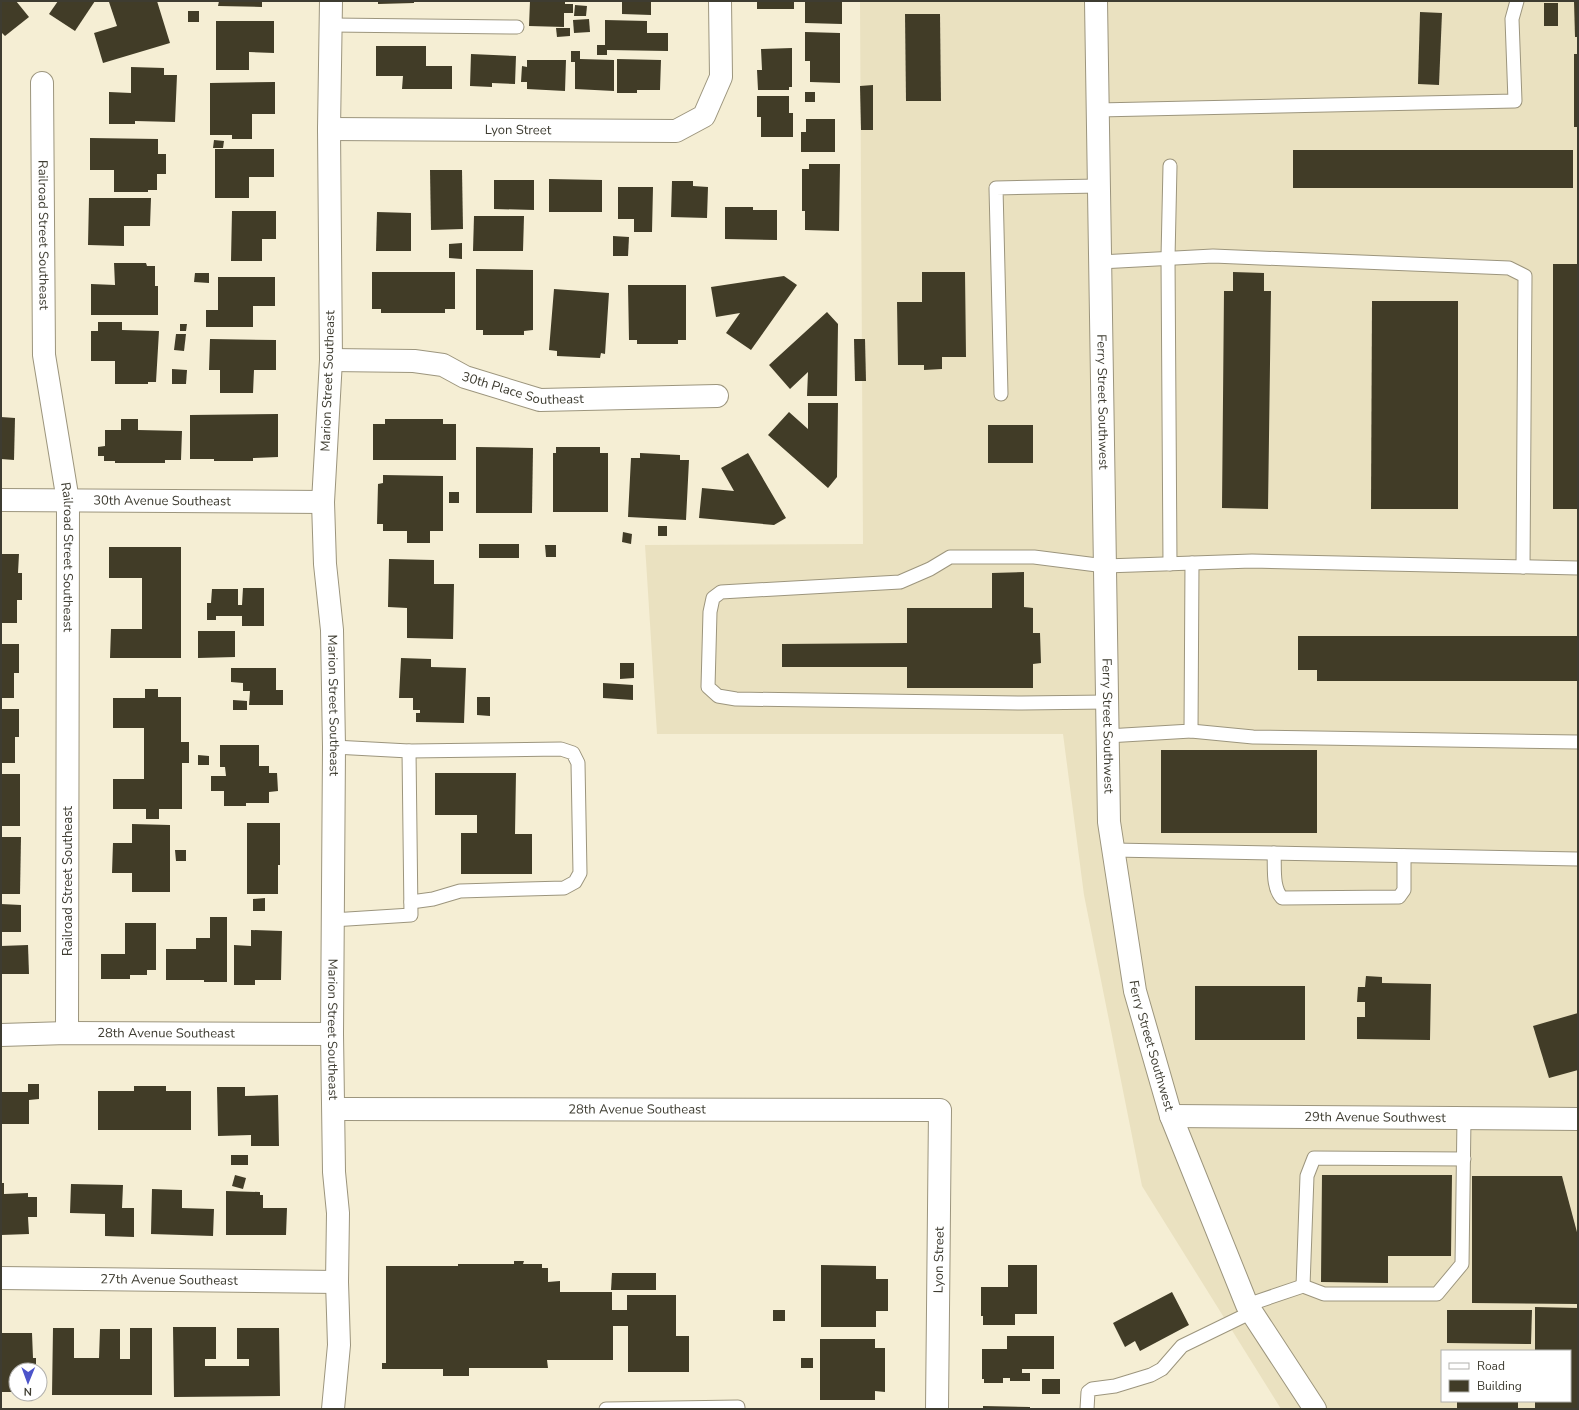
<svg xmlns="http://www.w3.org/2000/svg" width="1579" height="1410" font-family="'Nunito Sans',sans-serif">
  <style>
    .built { fill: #eae1c0; fill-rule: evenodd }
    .building { fill: #413c27 }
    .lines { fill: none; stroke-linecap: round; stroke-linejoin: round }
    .lane-casing { stroke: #9c957d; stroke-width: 15 }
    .street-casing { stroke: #9c957d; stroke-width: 24 }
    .secondary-casing { stroke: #9c957d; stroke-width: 24 }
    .lane { stroke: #fff; stroke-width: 13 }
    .street { stroke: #fff; stroke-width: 22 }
    .secondary { stroke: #fff; stroke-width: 22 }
    .labels { text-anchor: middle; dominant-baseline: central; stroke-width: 4; stroke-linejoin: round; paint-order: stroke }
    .street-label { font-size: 13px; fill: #3e3c31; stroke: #fff }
  </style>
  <rect width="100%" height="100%" fill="#f5eed4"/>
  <path class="built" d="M860 1H1578V1409H1281L1142 1186 1084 895 1063 734H657L645 545 863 544ZM1442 1351H1570V1401H1442Z"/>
  <g class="building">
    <path d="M1 1H16L29 17 5 36 1 32Z"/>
    <path d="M58 1H95L75 31 49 14Z"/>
    <path d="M113 1H157L170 43 103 63 94 33 117 26 109 2Z"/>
    <path d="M219 1H262V7L218 6Z"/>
    <path d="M378 1H414V3L378 4Z"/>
    <path d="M530 1H565V4H573V13H564V27L529 26Z"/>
    <path d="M622 1H651V15L622 14Z"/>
    <rect x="757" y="1" width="37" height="8"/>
    <path d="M805 1H842V24L805 23Z"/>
    <path d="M1574 1H1578V37H1575Z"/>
    <rect x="1544" y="3" width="14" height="23"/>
    <path d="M575 5 587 6 586 16H574Z"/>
    <rect x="188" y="11" width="11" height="11"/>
    <path d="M1420 12 1442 13 1439 85 1418 84Z"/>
    <path d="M905 14H940L941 101H906Z"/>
    <path d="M589 19 590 32 574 33 573 20Z"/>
    <path d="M605 20 647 21V33H668V51L607 50V55H597V45H605Z"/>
    <path d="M216 21H274V53L249 52V70H216Z"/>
    <path d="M556 28H570V36L557 37Z"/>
    <path d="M805 32 840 33V83L810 82V61H805Z"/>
    <path d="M376 46H426V66H452V89H402L403 76H376Z"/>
    <path d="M792 48V87H789V90H758L757 70H762L761 49Z"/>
    <path d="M571 51H580V59L614 60V91L575 89V62H571Z"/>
    <path d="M471 54 516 56 515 84 492 83V87L470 86Z"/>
    <rect x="1574" y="54" width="4" height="73"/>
    <path d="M617 59 661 60 660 90H637V93H617Z"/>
    <path d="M527 60H566L565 91 527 89V82H521L522 66 527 67Z"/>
    <path d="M131 67 164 68V75H177L175 122 135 121V124H109V92L131 93Z"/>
    <path d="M275 82V114H252V139H232V135H210V83Z"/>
    <path d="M873 85V130H861L860 86Z"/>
    <rect x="805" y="92" width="10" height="10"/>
    <path d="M757 96H789V113H793V137H761V117H757Z"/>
    <path d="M806 119H835V152H801V132H806Z"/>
    <path d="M90 138 158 139V154H166V174H157V190H148V192H114V170H90Z"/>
    <path d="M214 140 224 141 223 148H213Z"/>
    <path d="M215 149H274V177H249V198H215Z"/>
    <rect x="1293" y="150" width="280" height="38"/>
    <path d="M809 164H840L839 231 805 230V211H802V169H809Z"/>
    <path d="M430 170H462L463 229 431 230Z"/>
    <path d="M549 179 602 180V212H549Z"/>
    <path d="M494 180H534V210L494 209Z"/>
    <path d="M672 181H693V186L708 187 707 218 671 217Z"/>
    <path d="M618 187H653L652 232H634V219H618Z"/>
    <path d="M89 198H151L150 226H124V246L88 245Z"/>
    <path d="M725 207H753V210H777V240L725 239Z"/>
    <path d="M232 211H276V239H262V261H231Z"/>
    <path d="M377 212 411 213V251H376Z"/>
    <path d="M474 216H524L523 251H473Z"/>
    <path d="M613 236 629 237 628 256H613Z"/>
    <path d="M462 243V259L449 258V244Z"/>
    <path d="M114 263H146L147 266H155V286H158V315H91V284L115 285Z"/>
    <rect x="1553" y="264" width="25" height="245"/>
    <path d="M476 269 533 270V330L524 331V335H483V330H476Z"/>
    <path d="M372 272H455V309H445V313H381V309H372Z"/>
    <path d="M922 272H965L966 357H942V369L924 370V365H898L897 302H922Z"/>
    <path d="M1233 272 1264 273V291H1271L1268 509 1222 508 1224 291H1233Z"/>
    <path d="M195 273H209V283L194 282Z"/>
    <path d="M784 276 797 285 751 350 726 333 740 313 716 317 711 287Z"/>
    <path d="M218 277H275V306H253V327H206V310H218Z"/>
    <path d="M628 285H686V340H678V344H637V340H629Z"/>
    <path d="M554 289 609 293 605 354 601 353 600 358 557 356V351L549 350Z"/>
    <path d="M1372 301H1458V509H1371Z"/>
    <path d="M827 312 838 324 837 396H807L808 372 790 389 769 365Z"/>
    <path d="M98 322H122V330L159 331 156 382H148V384H115V361H91V331H98Z"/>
    <path d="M180 324H187L186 331H180Z"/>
    <path d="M176 334H186L184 351 174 350Z"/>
    <path d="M210 339 276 340V370H254L253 393H220V370H209Z"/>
    <path d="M854 339H865L866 381H855Z"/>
    <path d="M172 369 187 370 186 384H172Z"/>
    <path d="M808 403H838L837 477 828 488 768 435 789 412 808 429Z"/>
    <path d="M278 414V457L253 458V461H214V459H190V415Z"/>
    <path d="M1 417 15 418 14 460 1 459Z"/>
    <path d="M121 419H138V430L182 431 181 460H165V463H115V461H104V456H98V447L105 446V430H121Z"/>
    <path d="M385 419H443V424H456V460H373V424H385Z"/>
    <rect x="988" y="425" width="45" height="38"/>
    <path d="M476 447 533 448 532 513H476Z"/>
    <path d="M556 447H600V453H608V512H553V453H556Z"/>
    <path d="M640 453 680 455V460H689L686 520 628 517 631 458H640Z"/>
    <path d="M748 453 786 518 774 525 699 518 702 488 734 491 721 468Z"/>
    <path d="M383 475 443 476V531H430V543H407V531H383V524H377L378 484 383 483Z"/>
    <rect x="449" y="492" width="10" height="11"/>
    <rect x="658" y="526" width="9" height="10"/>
    <path d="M623 532 632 534 631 544 622 542Z"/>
    <rect x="479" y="544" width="40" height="14"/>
    <path d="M545 545H556V557H546Z"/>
    <path d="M109 547H181V658H110L111 629H142V578H109Z"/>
    <path d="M1 554H19L18 573H22V600H17V623H1Z"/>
    <path d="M389 559 434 560V584H454L453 639 407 638V608L388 607Z"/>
    <path d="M1024 572V607L1033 608V633H1040L1041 663 1033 664V688H907V667H782V644L907 643V608H992V573Z"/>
    <path d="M243 588H264V626H242V616H216V620H207V603H211L212 589H238V605H242Z"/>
    <path d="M198 631H235V657L198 658Z"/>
    <path d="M1298 636H1578V681H1317V670H1298Z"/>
    <path d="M1 644H19V673H14V698H1Z"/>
    <path d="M401 658 431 659V667L466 668 464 723 416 722V713H420V710H413V698H399Z"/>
    <path d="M620 663H634V678L620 679Z"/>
    <path d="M231 668H276V690H283V705H249L250 691H243V683L231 682Z"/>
    <path d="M603 683 633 685V700L603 698Z"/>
    <path d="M145 689H158V697H181V742H189V763H182V809H159V819H146V809H113V779H144V728H113V698H145Z"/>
    <path d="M477 697H490V716L477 715Z"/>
    <path d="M233 700 247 701V710H233Z"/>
    <path d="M1 709H19V737H15V763H1Z"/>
    <path d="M220 745H259V766H269V773H277L278 791 269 792V803H246V806H224V791H211V776H226L225 767H220Z"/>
    <rect x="1161" y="750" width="156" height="83"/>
    <path d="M198 755 209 756V765H198Z"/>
    <path d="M435 773H516L515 834H532V874H461V833H477V815H435Z"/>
    <rect x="1" y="774" width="19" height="52"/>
    <path d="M247 823H280V865H278V894H247Z"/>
    <path d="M132 824 170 825V892H132V873H112L113 843H132Z"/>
    <path d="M1 837H21L20 894H1Z"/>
    <path d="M175 850H186V861H176Z"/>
    <path d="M265 898V911H253V899Z"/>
    <path d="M1 904 21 905V932H1Z"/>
    <path d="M210 917H227V982H204V980H166V949H196V938H210Z"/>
    <path d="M125 923H156V970H147V975H130V979H101V954H125Z"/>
    <path d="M251 930 282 931 281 980H255V985H234V945L251 946Z"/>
    <path d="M28 945 29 974H1V946Z"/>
    <path d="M1366 976 1382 977V983L1431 984 1430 1040 1357 1039V1017H1365V1002H1357L1358 987H1365Z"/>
    <rect x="1195" y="986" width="110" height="54"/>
    <path d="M1578 1013V1070L1549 1078 1533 1026Z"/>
    <path d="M28 1084H39V1099L29 1100V1124H1V1092H28Z"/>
    <path d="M134 1086H166V1091H191V1130H98V1091H134Z"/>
    <path d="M217 1087H245V1096L278 1095 279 1146H251V1135L218 1136Z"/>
    <rect x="231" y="1155" width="17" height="10"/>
    <path d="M235 1175 246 1178 243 1189 232 1186Z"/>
    <path d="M1322 1175H1452L1451 1256H1388V1283L1321 1282Z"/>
    <path d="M1472 1176H1562L1578 1236V1304L1472 1303Z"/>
    <path d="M1 1183H4V1194L28 1193V1197H37V1217H28L29 1234 1 1235Z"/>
    <path d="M71 1184 123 1185 122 1208H134V1237L105 1236V1214L70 1213Z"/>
    <path d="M152 1189 182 1190V1208L214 1209 213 1236 151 1234Z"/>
    <path d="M226 1191 260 1192V1195H263V1208H287L286 1235H226Z"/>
    <path d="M514 1261H524L523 1264H542V1268H548V1282L560 1281V1292H612V1310H627V1295H676V1336H689V1372H628V1326H613V1360H547L548 1368H469V1376H443V1369H382V1363H386V1266H458V1264H514Z"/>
    <path d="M821 1265 876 1266V1279H888V1311H876V1327H821Z"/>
    <path d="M1008 1265H1037V1314H1015V1325H983V1316H981V1287H1008Z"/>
    <path d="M612 1273H656V1290H611Z"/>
    <path d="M1172 1292 1189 1325 1140 1351 1135 1341 1125 1347 1113 1323Z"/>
    <path d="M1535 1307 1578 1308V1409H1535V1401H1570V1351H1535Z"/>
    <rect x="773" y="1310" width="12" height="11"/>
    <path d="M1447 1310H1532L1531 1344 1447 1343Z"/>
    <path d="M173 1327H216V1359H205V1366H249V1359H237V1328H279L280 1396 174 1397Z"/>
    <path d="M53 1328H74V1358H99L100 1329H120V1359H130V1328H152V1395H52Z"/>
    <path d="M1 1333H32L33 1358H36V1370H16V1392H1Z"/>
    <path d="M1007 1336H1054V1369H1022V1373H1030V1381H1010V1378H1003V1383H984V1379H982V1349H1007Z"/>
    <path d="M820 1339H875V1348H885V1392L875 1391V1400H820Z"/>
    <rect x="801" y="1358" width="12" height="10"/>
    <rect x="1042" y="1379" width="18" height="15"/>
    <rect x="1457" y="1401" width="61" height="8"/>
    <path d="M983 1406 1030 1407V1409H983Z"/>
  </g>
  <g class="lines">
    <defs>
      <g id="lane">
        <path d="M332 25 517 27"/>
        <path d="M1098 110 1515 101 1512 19 1517 1"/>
        <path d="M1170 166 1168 258 1170 564"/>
        <path d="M1100 262 1213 256 1509 268 1525 276 1523 567"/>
        <path d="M1001 394 996 188 1099 186"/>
        <path d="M1107 702 1022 703 736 699 718 696 708 687 710 612 713 598 721 592 900 582 930 569 950 557H1034L1105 566 1252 561 1578 568"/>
        <path d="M1191 731 1253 737 1578 742"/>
        <path d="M1107 736 1191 731 1192 563"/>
        <path d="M409 751 561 749 573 753 578 763 580 873 575 882 564 888 460 891 433 899 411 902"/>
        <path d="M1113 850 1578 859"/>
        <path d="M1274 853C1275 868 1272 887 1282 898L1399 897 1404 890V856"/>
        <path d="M332 920 411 915 409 751 334 747"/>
        <path d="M1303 1286 1307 1176 1314 1158 1464 1159"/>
        <path d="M1247 1305 1303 1286 1324 1294H1437L1462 1264 1464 1118"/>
        <path d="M606 1409 738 1407V1409"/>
        <path d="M1087 1409 1088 1392 1092 1389 1115 1386 1151 1375 1162 1369 1182 1346 1252 1312"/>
      </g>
      <g id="street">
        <path id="s1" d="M42 83 44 355 68 501 67 1033"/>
        <path id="s2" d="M329 129 676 131 704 116 721 77 720 1"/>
        <path id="s3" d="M331 360 414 361 443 365 465 377 540 400 717 396"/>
        <path id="s4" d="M1 500 323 502"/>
        <path id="s5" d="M334 1109 940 1110 937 1409"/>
        <path id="s6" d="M1171 1116 1578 1119"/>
        <path id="s7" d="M1 1278 337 1282"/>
      </g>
      <g id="secondary">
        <path id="s8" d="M331 1 329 129 331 360 323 502 325 564 332 630 334 747 332 1034 334 1172 338 1213 337 1282 339 1345 333 1409"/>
        <path id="s9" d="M1096 1 1109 822 1135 991 1171 1116 1247 1305 1315 1409"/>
        <path id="s10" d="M1 1035 67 1033 332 1034"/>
      </g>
    </defs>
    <use href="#lane" class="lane-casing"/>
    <use href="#street" class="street-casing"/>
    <use href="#secondary" class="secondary-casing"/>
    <use href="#lane" class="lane"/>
    <use href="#street" class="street"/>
    <use href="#secondary" class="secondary"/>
  </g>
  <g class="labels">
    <g class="street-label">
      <text stroke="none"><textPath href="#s2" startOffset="189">Lyon Street</textPath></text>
      <text stroke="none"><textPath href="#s1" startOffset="152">Railroad Street Southeast</textPath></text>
      <text transform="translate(328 381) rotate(-88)">Marion Street Southeast</text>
      <text stroke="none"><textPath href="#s3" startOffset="197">30th Place Southeast</textPath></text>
      <text stroke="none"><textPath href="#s9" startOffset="401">Ferry Street Southwest</textPath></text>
      <text stroke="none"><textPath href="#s4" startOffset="161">30th Avenue Southeast</textPath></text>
      <text stroke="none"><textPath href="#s1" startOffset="476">Railroad Street Southeast</textPath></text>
      <text stroke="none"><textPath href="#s8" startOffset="705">Marion Street Southeast</textPath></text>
      <text stroke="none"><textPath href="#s9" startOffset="725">Ferry Street Southwest</textPath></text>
      <text transform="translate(68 881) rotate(-90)">Railroad Street Southeast</text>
      <text stroke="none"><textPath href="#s8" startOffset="1029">Marion Street Southeast</textPath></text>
      <text stroke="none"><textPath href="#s10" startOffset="165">28th Avenue Southeast</textPath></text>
      <text stroke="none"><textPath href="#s9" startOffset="1049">Ferry Street Southwest</textPath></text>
      <text stroke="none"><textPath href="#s5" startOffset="303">28th Avenue Southeast</textPath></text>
      <text stroke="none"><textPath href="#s6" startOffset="204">29th Avenue Southwest</textPath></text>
      <text transform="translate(939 1260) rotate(-89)">Lyon Street</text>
      <text stroke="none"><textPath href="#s7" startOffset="168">27th Avenue Southeast</textPath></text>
    </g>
  </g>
  <rect width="1579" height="1410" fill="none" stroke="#3e3c31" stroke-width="4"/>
  <rect x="1441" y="1350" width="130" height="52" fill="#ffffff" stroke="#b2b1ad"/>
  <rect x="1449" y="1363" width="20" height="6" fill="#ffffff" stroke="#b2b1ad"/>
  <text x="1477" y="1370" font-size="12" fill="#3e3c31">Road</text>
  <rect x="1449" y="1380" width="20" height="12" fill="#413c27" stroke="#b2b1ad"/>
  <text x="1477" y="1390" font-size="12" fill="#3e3c31">Building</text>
  <g transform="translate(28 1382) rotate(181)"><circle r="19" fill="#ffffff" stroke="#b2b1ad"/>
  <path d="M0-3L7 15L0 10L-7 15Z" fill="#4c54ca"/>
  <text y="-6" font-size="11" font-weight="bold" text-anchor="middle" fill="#3e3c31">N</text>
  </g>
</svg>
